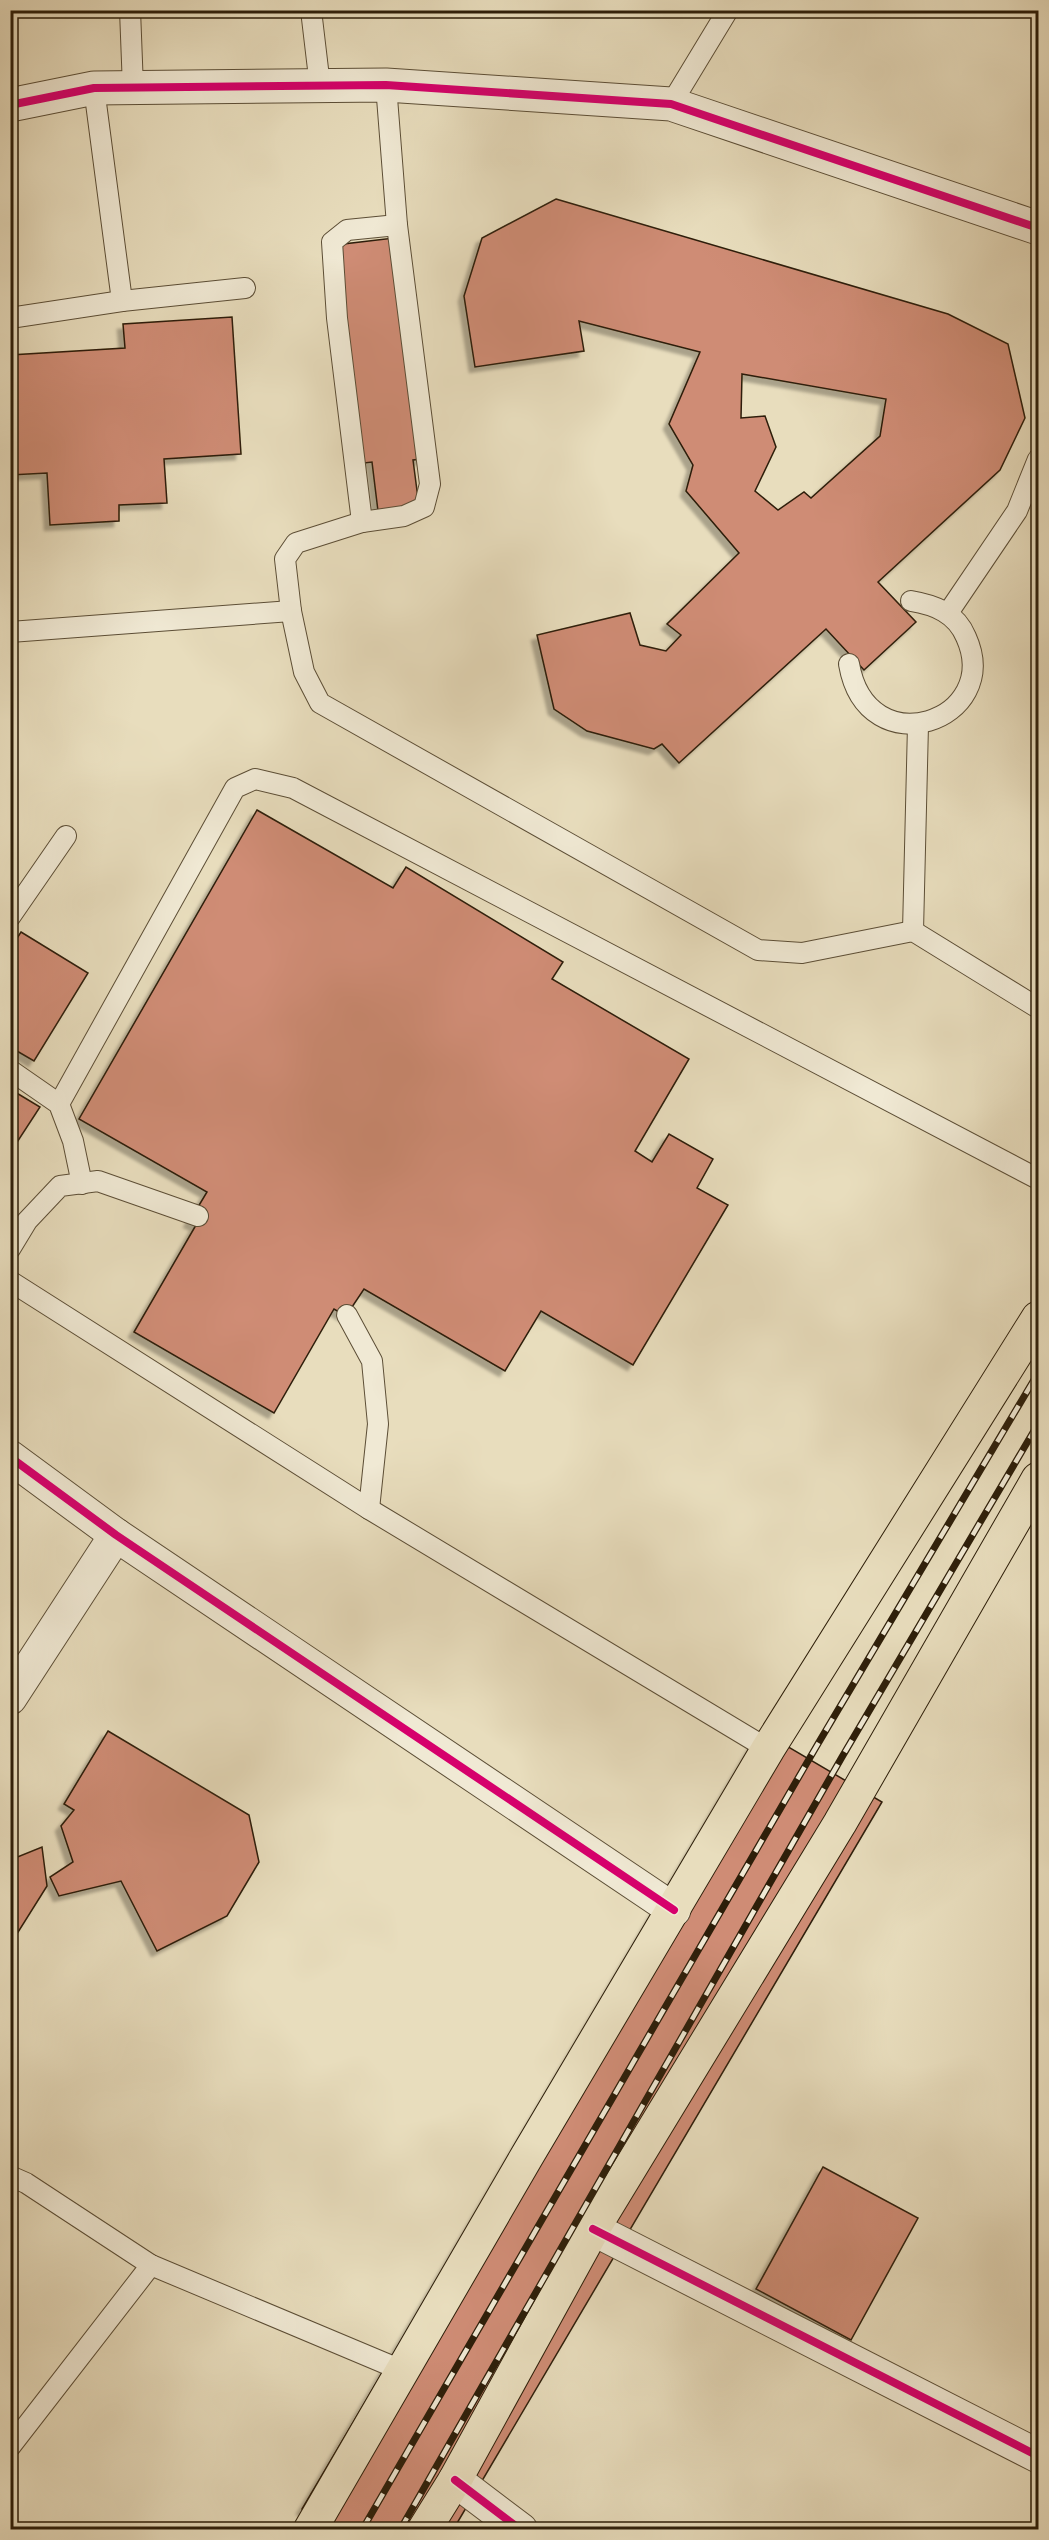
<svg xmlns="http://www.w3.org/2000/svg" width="1049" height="2540" font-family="'IM FELL English',serif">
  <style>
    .building { fill: #cf8c74; stroke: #2d1e09; stroke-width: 1.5; fill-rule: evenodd; filter: url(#shadow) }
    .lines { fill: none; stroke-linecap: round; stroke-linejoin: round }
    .service-casing { stroke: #5c4e36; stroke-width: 22 }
    .minor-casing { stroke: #5c4e36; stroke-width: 35 }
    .tertiary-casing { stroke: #5c4e36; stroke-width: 35 }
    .primary-casing { stroke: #2d1e09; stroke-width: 35 }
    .service { stroke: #f0e9d4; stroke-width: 20 }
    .minor { stroke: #f0e9d4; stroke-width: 33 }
    .tertiary { stroke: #f0e9d4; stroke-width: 33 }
    .primary { stroke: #e8ddbd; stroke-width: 33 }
    .rail-casing { stroke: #2d1e09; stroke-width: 7 }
    .rail { stroke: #f0e9d4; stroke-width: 4.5; stroke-dasharray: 14; stroke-linecap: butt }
    .cycleway-casing { stroke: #f0e9d4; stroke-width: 11 }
    .cycleway { stroke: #d6006c; stroke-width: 8 }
  </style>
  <defs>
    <filter id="shadow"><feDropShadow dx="-5.5" dy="5.5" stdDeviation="1.5" flood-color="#0004"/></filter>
  </defs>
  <rect width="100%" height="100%" fill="#e8ddbd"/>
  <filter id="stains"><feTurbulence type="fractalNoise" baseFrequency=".00333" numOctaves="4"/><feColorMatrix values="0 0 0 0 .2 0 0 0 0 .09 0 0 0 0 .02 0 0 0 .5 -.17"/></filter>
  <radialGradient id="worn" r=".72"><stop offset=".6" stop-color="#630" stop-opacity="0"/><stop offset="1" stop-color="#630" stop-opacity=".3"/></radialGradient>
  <g class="building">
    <path d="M556 199 948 314 1008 344 1025 418 1000 470 878 582 916 622 864 670 826 629 679 763 662 744 654 749 587 731 554 709 537 635 630 613 640 645 666 651 681 635 667 624 739 553 686 491 693 465 669 424 700 352 579 321 584 351 475 367 464 296 482 238ZM742 374 886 399 880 436 811 498 804 492 778 510 755 491 776 447 765 416 741 418Z"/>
    <path d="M394 238 422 459 413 460 419 506 378 511 372 462 364 463 335 245Z"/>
    <path d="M232 317 241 454 164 459 167 503 119 505V521L50 525 47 473 10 475V355L125 348 123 324Z"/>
    <path d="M257 810 393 888 406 867 563 962 552 979 689 1059 635 1151 652 1162 669 1134 713 1159 697 1188 728 1205 633 1365 541 1311 505 1371 364 1289 346 1316 334 1309 274 1413 134 1332 196 1225 189 1222 207 1192 79 1119Z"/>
    <path d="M21 932 88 973 34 1061 10 1047V949Z"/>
    <path d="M10 1089 40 1107 10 1153Z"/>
    <path d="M108 1731 249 1815 259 1862 227 1916 157 1951 121 1881 59 1896 50 1877 73 1862 61 1826 74 1810 64 1804Z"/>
    <path d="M761 1731 882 1802 453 2530H336L302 2509Z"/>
    <path d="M42 1847 47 1886 10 1945V1860Z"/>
    <path d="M823 2167 918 2218 851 2340 756 2289Z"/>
  </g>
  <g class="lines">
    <defs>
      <g id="service">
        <path d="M130 10 133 88"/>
        <path d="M311 10 320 86"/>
        <path d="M386 85 397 225 430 484 424 507 404 516 362 522 296 543 285 559 291 611 304 672 320 703 758 950 802 953 913 931 1038 1008"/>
        <path d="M94 88 122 301"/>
        <path d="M671 104 728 10"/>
        <path d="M10 318 122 301 245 288"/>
        <path d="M362 522 337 318 332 242 347 230 397 225"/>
        <path d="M948 613 1017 511 1038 459"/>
        <path d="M10 632 291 611"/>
        <path d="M849 664C867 768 1004 721 966 637 956 613 935 605 911 601"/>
        <path d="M10 917 66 836"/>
        <path d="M913 931 918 725"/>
        <path d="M10 1070 59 1104 73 1141 82 1184"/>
        <path d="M59 1104 235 788 255 779 293 788 1038 1179"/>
        <path d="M10 1249 27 1221 60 1186 98 1181 198 1216"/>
        <path d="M10 1281 369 1509 768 1749"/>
        <path d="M347 1315 372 1361 378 1424 369 1509"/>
        <path d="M10 2176 26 2183 151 2265 401 2370"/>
        <path d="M10 2447 151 2265"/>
      </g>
      <g id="minor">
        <path d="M10 1457 116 1535 674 1910"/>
        <path d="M10 1698 116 1535"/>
        <path d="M593 2229 1038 2456"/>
        <path d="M455 2480 521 2530"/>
      </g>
      <path id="tertiary" d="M10 105 94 88 386 85 671 104 1038 228"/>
      <g id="primary">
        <path d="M310 2530 527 2156 768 1749 1038 1318"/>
        <path d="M424 2530 455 2480 593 2229 840 1823 1038 1479"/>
      </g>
    </defs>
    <use href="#service" class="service-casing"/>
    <use href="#minor" class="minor-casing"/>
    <use href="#tertiary" class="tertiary-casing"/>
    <use href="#primary" class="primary-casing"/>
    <use href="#service" class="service"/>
    <use href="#minor" class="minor"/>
    <use href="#tertiary" class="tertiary"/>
    <use href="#primary" class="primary"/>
    <defs>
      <g id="rail">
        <path d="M362 2530 819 1742 1038 1373"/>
        <path d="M400 2530 842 1757 1038 1424"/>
      </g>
    </defs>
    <use href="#rail" class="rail-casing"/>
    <use href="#rail" class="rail"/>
    <defs>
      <g id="cycleway">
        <path d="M10 105 94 88 386 85 671 104 1038 228"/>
        <path d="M10 1457 116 1535 674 1910"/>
        <path d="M593 2229 1038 2456"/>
        <path d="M455 2480 521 2530"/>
      </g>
    </defs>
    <use href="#cycleway" class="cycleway-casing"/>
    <use href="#cycleway" class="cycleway"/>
  </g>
  <rect width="1049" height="2540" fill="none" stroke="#e8ddbd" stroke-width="36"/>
  <rect x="12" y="12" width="1025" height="2516" fill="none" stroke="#2d1e09" stroke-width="3"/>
  <rect x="18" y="18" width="1013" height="2504" fill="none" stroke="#2d1e09" stroke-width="1.5"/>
  <rect width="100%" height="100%" filter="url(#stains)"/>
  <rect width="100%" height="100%" fill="url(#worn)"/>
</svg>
